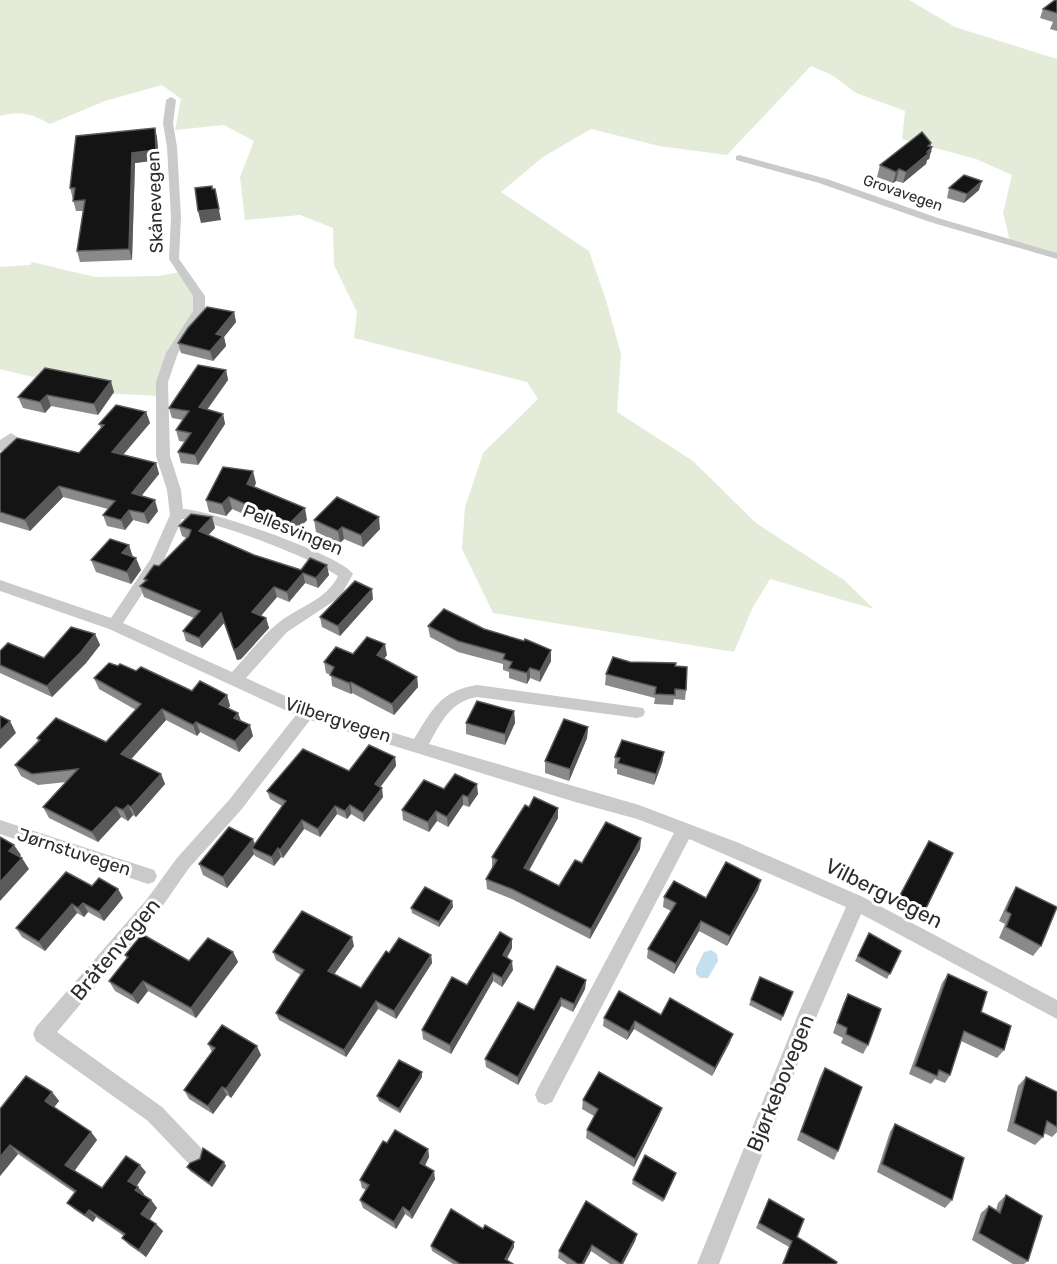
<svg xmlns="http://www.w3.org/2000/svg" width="1057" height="1264" font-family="Rubik,sans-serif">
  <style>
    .green { fill: #e4ecd9 }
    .water { fill: #c4dfee }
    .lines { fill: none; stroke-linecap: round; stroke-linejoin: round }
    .minor { fill: #cacaca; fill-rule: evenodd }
    .wall { fill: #8a8a8a }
    .shaded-wall { fill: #5a5a5a }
    .building { fill: #141414; stroke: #5a5a5a; stroke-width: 1.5 }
    .labels { text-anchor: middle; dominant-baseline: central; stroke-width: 6; stroke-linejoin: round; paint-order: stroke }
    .far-street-label { font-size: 15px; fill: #2d2d2d; stroke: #fff }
    .street-label { font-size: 18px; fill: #2d2d2d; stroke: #fff }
    .near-street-label { font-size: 21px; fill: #2d2d2d; stroke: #fff }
  </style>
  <rect width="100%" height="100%" fill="#fff"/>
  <g class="green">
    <path d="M0 0H909L955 27 1057 59V255L1010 241 1003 213 1012 175 976 159 902 139 905 111 856 93 832 75 811 66 727 155 659 146 591 129 543 157 501 192 589 251 606 300 621 354 617 412 693 461 756 523 844 580 874 609 770 579 753 607 734 652 493 613 462 549 465 507 483 453 538 399 527 382 354 338 357 312 334 265 333 228 300 215 245 220 240 177 254 141 224 125 175 130 181 99 162 85 105 101 50 124C32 114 21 110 0 116Z"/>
    <path d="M32 262 95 277 158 276 181 272 200 309 179 341 160 396 98 393 0 369V267L30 265Z"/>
  </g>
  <path class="water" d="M711 950 717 954 718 961 708 978H700L696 974V968L704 952Z"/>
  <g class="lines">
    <g class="minor">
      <path d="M171 97 176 100 173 123 177 147 181 217 179 259 205 296V311L178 353 168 382 170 456 181 490 183 509C207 509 341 555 353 574L340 597 287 632 246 678 312 708 414 739C432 710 440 691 477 685L643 708 645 712 643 716 637 718 477 697C451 701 441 722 429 744L639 805 739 843 863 897 1057 1000V1019L861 914 818 1013 719 1264H697L799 1012 846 907 689 839 552 1102 545 1105 538 1102 535 1095 538 1088 674 833 637 819 575 802 310 720 241 810 189 868 159 911 57 1032 162 1107 201 1148 204 1155 201 1162 194 1165 187 1162 148 1121 36 1041 33 1034 36 1027 147 899 177 858 229 800 296 715 109 629 0 591V580L111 618 150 560 170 515 167 490 156 456V382L166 353 193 311V296L169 259 171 217 167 147 163 123 166 100ZM182 519C210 518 314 559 338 576 326 601 297 607 277 624 260 638 247 656 232 672L123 623 163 562Z"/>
      <path d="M739 155 827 179 938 218 1057 253V259L930 222 819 183 736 160V156Z"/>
      <path d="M11 433 17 437 5 450 0 451V440Z"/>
      <path d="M0 820 148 868 154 870 157 876 154 882 148 884 0 834Z"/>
    </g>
  </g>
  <g class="wall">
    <path d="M1057 0V31L1050 29 1053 22 1040 18 1043 9Z"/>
    <path d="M155 128 157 138 159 160 135 163 132 260 80 262 77 251 83 211H76L70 188Z"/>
    <path d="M931 143 930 147H932L929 159 927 160 926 164 903 183 896 181 893 183 877 177 880 165Z"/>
    <path d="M949 188 979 190 964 203 947 198Z"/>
    <path d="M234 312 236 322 224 337 226 346 213 361 181 353 178 343Z"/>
    <path d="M45 368 114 392 98 415 51 406 45 413 23 408 18 397Z"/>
    <path d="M226 370 228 380 207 410 223 414 225 424 198 465 181 463 178 452 185 442 179 441 176 430 183 420 172 418 169 408Z"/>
    <path d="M146 412 150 423 123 455 156 463 159 474 141 496 158 511 148 524 133 520 125 530 107 526 103 515 108 509 63 497 30 531 0 522V454L79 453 101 428 99 424Z"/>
    <path d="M256 483 254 487 307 520 292 535 232 509 226 516 209 512 206 500Z"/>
    <path d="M212 517 215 528 208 535 254 555 301 570 329 575 318 588 305 583 289 602 277 597 260 616 266 618 269 628 241 659 237 660 224 623 202 648 186 641 183 631 194 618 144 597 140 586 145 581 144 579 159 566 186 538 182 536 179 526Z"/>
    <path d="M314 520 380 529 363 547 344 539 340 543 316 532Z"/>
    <path d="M133 557 141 570 131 584 96 572 91 560Z"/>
    <path d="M373 599 340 636 322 627 320 617Z"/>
    <path d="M428 626 484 629 551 661 540 682 530 678 527 684 509 678V672L503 670V664L458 652 430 637Z"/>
    <path d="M95 634 100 645 86 663 52 697 0 673V651L44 658Z"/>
    <path d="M353 654 387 655 384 659 417 677 418 687 394 715 352 693 351 694 332 686 331 675 326 673 324 662Z"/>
    <path d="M630 662 675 666 686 690 685 700 674 699 673 705 654 704 655 698 605 685 606 674Z"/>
    <path d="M118 666 136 671 192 691 227 695 230 706 228 708 238 713 241 721 253 736 239 752 200 732 197 736 166 720 131 759 161 774 165 784 136 817 133 815 128 821 121 817 98 842 49 818 43 807 67 782 38 785 21 776 15 765 38 741 37 738 106 742 136 710 99 689 94 678Z"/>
    <path d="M514 711 515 723 505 745 466 734V723Z"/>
    <path d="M588 727 587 738 569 781 545 773V761Z"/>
    <path d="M664 752 662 763 654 785 617 774V769L614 768 615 757Z"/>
    <path d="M395 757 396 766 380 787 383 797 364 822 351 814 347 819 337 814 320 837 304 829 283 858 281 857 274 866 255 856 254 854 227 888 203 875 199 864 255 844 282 806 270 799 267 791 349 771Z"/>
    <path d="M444 789 478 794 469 807 463 805 448 827 437 821 429 832 403 820 402 810Z"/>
    <path d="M529 807 558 808V818L529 871 559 886 582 863 641 838 640 849 590 939 512 899 487 889 486 879 493 868 492 867V857Z"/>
    <path d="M929 841 953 853 921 920 894 906Z"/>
    <path d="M761 880 758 890 727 946 699 931 674 974 647 958 648 949 671 911 663 907 664 897 706 898Z"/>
    <path d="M92 886 118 889 123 898 104 921 88 912 84 917 77 913 45 951 22 937 16 928Z"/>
    <path d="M1016 887 1041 946 1033 956 999 938 1005 924 999 921 1010 897Z"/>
    <path d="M452 901 453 907 439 927 412 913 411 908Z"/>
    <path d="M869 933 901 951 887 979 855 961Z"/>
    <path d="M354 946 334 974 361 988 389 953 431 955 432 963 396 1019 378 1009 346 1057 279 1020 276 1013 301 975 276 960 273 952Z"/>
    <path d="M512 948 507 958 513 970 502 987 493 981 451 1054 423 1039 422 1030 467 985Z"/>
    <path d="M233 952 238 962 196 1018 148 991 138 1004 115 991 109 981 127 959 125 955 189 961Z"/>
    <path d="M948 974 981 1012 1004 1050 997 1058 961 1041 950 1075 945 1083 935 1079 931 1084 909 1074 942 983Z"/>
    <path d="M586 980 585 989 573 1012 561 1006 518 1085 486 1067 485 1059 534 1010Z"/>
    <path d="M793 992 781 1021 749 1005 751 1000Z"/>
    <path d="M848 994 868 1045 863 1054 841 1043 843 1038 833 1033 843 1004Z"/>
    <path d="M661 1015 730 1042 712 1076 634 1029 627 1040 603 1026 604 1018Z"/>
    <path d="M208 1044 261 1055 231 1098 227 1095 213 1114 189 1099 184 1090 212 1052Z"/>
    <path d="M825 1068 838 1151 834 1160 797 1140 820 1077Z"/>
    <path d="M422 1077 400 1113 379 1101 377 1096Z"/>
    <path d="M1026 1077 1057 1092V1132L1052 1137 1044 1133 1043 1137 1035 1145 1007 1131 1018 1086Z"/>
    <path d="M52 1092 59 1101 54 1107 91 1132 97 1140 74 1170 102 1188 146 1172 137 1186 144 1194 143 1195 151 1200 157 1208 149 1220 156 1224 163 1231 146 1257 129 1245 122 1238 124 1236 96 1217 93 1222 75 1210 67 1203 75 1193 18 1154 0 1176V1109Z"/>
    <path d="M583 1100 662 1108 659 1116 634 1167 586 1138 587 1130 594 1116 582 1109Z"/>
    <path d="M895 1124 952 1200 945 1208 877 1172 890 1132Z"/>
    <path d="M387 1143 428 1149 429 1157 425 1166 435 1179 412 1219 405 1214 396 1229 363 1208 360 1200 366 1190 362 1188 360 1180Z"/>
    <path d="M226 1166 212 1187 190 1171 187 1167Z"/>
    <path d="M675 1176 663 1202 632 1184 633 1180Z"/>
    <path d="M1006 1195 1028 1261 1024 1264H1013L972 1240 981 1213 989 1206 996 1210 998 1203Z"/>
    <path d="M769 1199 797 1237 836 1264H782L789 1247 756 1228Z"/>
    <path d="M483 1229 514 1247 507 1261 513 1264H453L432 1251 431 1246Z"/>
    <path d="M637 1234 635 1241 623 1264H610L591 1251 584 1264H567L558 1258 559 1251Z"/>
  </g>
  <g class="shaded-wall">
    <path d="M155 128 157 138 159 160 135 163 132 260 129 249 132 153Z"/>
    <path d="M931 143 930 150 932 147 929 159 927 160 926 164 903 183 906 172Z"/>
    <path d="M899 169 896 181 893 183 896 172Z"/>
    <path d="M982 181 979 190 964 203 967 194Z"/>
    <path d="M217 200 221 220 201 223 198 211Z"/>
    <path d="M234 312 236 322 224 337 226 346 213 361 210 351 216 334Z"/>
    <path d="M226 370 228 380 201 418 199 407Z"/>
    <path d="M111 381 114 392 98 415 94 404Z"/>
    <path d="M47 395 51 406 45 413 40 402Z"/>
    <path d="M146 412 150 423 116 463 112 452Z"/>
    <path d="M223 414 225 424 198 465 195 455Z"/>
    <path d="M156 463 159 474 135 504 132 493Z"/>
    <path d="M253 471 256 483 250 496 247 484Z"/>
    <path d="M59 486 63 497 30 531 25 520Z"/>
    <path d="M229 497 232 509 226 516 222 504Z"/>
    <path d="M155 500 158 511 148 524 144 513Z"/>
    <path d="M305 508 307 520 292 535 290 523Z"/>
    <path d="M129 510 133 520 125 530 121 520Z"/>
    <path d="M212 517 215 528 202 542 199 531Z"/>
    <path d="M379 517 380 529 363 547 361 535Z"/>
    <path d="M342 527 344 539 340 543 338 531Z"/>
    <path d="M129 545 133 557 122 553Z"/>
    <path d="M136 558 141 570 131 584 127 572Z"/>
    <path d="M327 565 329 575 318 588 316 578Z"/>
    <path d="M303 573 305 583 289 602 287 592Z"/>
    <path d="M274 587 277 597 255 623 252 612Z"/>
    <path d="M372 589 373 599 340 636 338 626Z"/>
    <path d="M221 613 224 623 202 648 199 638Z"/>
    <path d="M266 618 269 628 241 659 237 660 234 650Z"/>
    <path d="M95 634 100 645 86 663 52 697 47 686Z"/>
    <path d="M385 644 387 655 378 666 377 655Z"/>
    <path d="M551 650V661L540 682V671Z"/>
    <path d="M530 668V678L527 684V673Z"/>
    <path d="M417 677 418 687 394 715 392 704Z"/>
    <path d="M351 682 352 693 351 694 349 683Z"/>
    <path d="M227 695 230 706 222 715 219 704Z"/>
    <path d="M162 709 166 720 126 765 121 754Z"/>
    <path d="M514 711 515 723 505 745V734Z"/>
    <path d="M238 713 242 724 234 718Z"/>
    <path d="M10 721 16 733 0 749V731Z"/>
    <path d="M196 722 200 732 197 736 193 725Z"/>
    <path d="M250 725 253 736 239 752 235 741Z"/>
    <path d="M588 727 587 738 569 781 570 769Z"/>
    <path d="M664 752 662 763 654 785 656 774Z"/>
    <path d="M395 757 396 766 376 793 375 784Z"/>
    <path d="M161 774 165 784 136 817 131 807Z"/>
    <path d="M477 784 478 794 469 807 468 797Z"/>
    <path d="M382 788 383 797 364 822 363 813Z"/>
    <path d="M463 795V805L448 827 447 817Z"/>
    <path d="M128 805 133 815 128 821 123 810Z"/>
    <path d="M350 805 351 814 347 819 345 811Z"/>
    <path d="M335 806 337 814 320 837 318 829Z"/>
    <path d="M116 807 121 817 98 842 92 832Z"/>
    <path d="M558 808V818L524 879V868Z"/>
    <path d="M436 811 437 821 429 832 428 822Z"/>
    <path d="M302 820 304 829 283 858 280 850Z"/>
    <path d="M641 838 640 849 590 939 591 929Z"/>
    <path d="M253 839 257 850 252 848 254 854 227 888 223 877Z"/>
    <path d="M14 845 21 855 16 862 9 851Z"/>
    <path d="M278 848 281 857 274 866 272 857Z"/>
    <path d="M22 858 29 869 0 901V882Z"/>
    <path d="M761 880 758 890 727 946 730 936Z"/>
    <path d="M118 889 123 898 104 921 99 912Z"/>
    <path d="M452 901 453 907 439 927V922Z"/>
    <path d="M83 903 88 912 84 917 78 908Z"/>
    <path d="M72 904 77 913 45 951 39 942Z"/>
    <path d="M701 921 699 931 674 974 676 964Z"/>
    <path d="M352 937 354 946 331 979 328 971Z"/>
    <path d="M512 939V948L503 964V955Z"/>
    <path d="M233 952 238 962 196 1018 191 1008Z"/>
    <path d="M431 955 432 963 396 1019 394 1011Z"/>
    <path d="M512 961 513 970 502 987V978Z"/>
    <path d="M493 973V981L451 1054 450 1045Z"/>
    <path d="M586 980 585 989 573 1012 574 1004Z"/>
    <path d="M143 981 148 991 138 1004 132 995Z"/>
    <path d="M561 998V1006L518 1085V1077Z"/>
    <path d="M376 1001 378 1009 346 1057 344 1050Z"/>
    <path d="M635 1021 634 1029 627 1040 629 1032Z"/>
    <path d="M733 1034 730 1042 712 1076 715 1068Z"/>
    <path d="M257 1046 261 1055 231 1098 226 1089Z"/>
    <path d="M422 1072V1077L400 1113 399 1109Z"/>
    <path d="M222 1087 227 1095 213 1114 208 1106Z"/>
    <path d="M52 1092 59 1101 52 1110 45 1101Z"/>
    <path d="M662 1108 659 1116 634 1167 635 1159Z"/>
    <path d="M91 1132 97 1140 73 1173 65 1165Z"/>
    <path d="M10 1145 18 1154 0 1176V1157Z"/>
    <path d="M428 1149 429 1157 422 1171 420 1163Z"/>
    <path d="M224 1162 226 1166 212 1187 209 1183Z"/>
    <path d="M140 1165 146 1172 135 1188 128 1181Z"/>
    <path d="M434 1171 435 1179 412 1219 410 1212Z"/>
    <path d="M138 1187 144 1194 141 1198 135 1190Z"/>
    <path d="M151 1200 157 1208 148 1222 141 1214Z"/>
    <path d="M403 1207 405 1214 396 1229 394 1222Z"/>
    <path d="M89 1210 96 1217 93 1222 85 1215Z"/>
    <path d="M156 1224 163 1231 146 1257 139 1250Z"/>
    <path d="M637 1234 635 1241 623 1264H621Z"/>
    <path d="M514 1242V1247L505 1264V1259Z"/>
    <path d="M592 1245 591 1251 584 1264H582Z"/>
  </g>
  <g class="building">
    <path d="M1055 0H1057V13L1043 9Z"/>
    <path d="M155 128 156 150 132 153 129 249 77 251 85 200 73 201 75 188H70L76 136Z"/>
    <path d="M922 132 931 143 928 146 932 147 927 152H930L906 172 899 169 896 172 880 165Z"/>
    <path d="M964 175 982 181 967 194 949 188Z"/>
    <path d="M212 186V189H215L219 209 198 211 195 188Z"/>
    <path d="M207 307 234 312 216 334 223 336 210 351 178 343 188 328Z"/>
    <path d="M198 365 226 370 199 407 223 414 195 455 178 452 191 433 176 430 189 411 169 408Z"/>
    <path d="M45 368 111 381 94 404 47 395 40 402 18 397Z"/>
    <path d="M116 405 146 412 112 452 156 463 132 493 155 500 144 513 129 510 121 520 103 515 115 501 59 486 25 520 0 512V454L17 438 79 453 104 425 99 424Z"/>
    <path d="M223 467 253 471 247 484 305 508 290 523 229 497 222 504 206 500Z"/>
    <path d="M337 497 379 517 361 535 342 527 338 531 314 520Z"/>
    <path d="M191 514 212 517 199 531 254 555 301 570 310 558 327 565 316 578 303 573 287 592 274 587 252 612 266 618 238 648 234 650 221 613 199 638 183 631 200 611 140 586 147 580 144 579 154 565 159 566 189 536 191 530 179 526Z"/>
    <path d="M110 539 129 545 122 553 136 558 127 572 91 560Z"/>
    <path d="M355 581 372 589 338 626 320 617Z"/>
    <path d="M444 609 484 629 524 641 525 639 551 650 540 671 530 668 527 673 509 668 512 662 503 659 505 654 458 641 428 626Z"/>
    <path d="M71 627 95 634 81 652 47 686 0 665V651L8 643 44 658Z"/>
    <path d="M367 637 385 644 377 655 417 677 392 704 351 682 349 683 330 675 334 667 324 662 336 647 353 654Z"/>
    <path d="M613 657 630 662 676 663 675 666 687 667 686 690 675 689V695L655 694 656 687 606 674Z"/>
    <path d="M109 663 118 666 120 664 136 671 141 667 192 691 200 681 227 695 219 704 238 713 234 718 250 725 235 741 196 722 193 725 162 709 121 754 161 774 131 807 128 805 123 810 116 807 92 832 43 807 78 769 32 774 15 765 40 740 37 738 56 718 106 742 141 704 94 678Z"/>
    <path d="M477 701 514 711 505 734 466 723Z"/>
    <path d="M0 716 10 721 0 731Z"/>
    <path d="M564 719 588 727 570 769 545 761Z"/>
    <path d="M622 740 664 752 656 774 618 763 620 758 615 757Z"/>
    <path d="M369 745 395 757 375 784 382 788 363 813 350 805 345 811 335 806 318 829 302 820 280 850 278 848 272 857 252 848 286 801 267 791 303 749 349 771Z"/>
    <path d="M455 774 477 784 468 797 463 795 447 817 436 811 428 822 402 810 424 780 444 789Z"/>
    <path d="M534 797 558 808 524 868 559 886 575 860 582 863 606 822 641 838 591 929 512 889 486 879 497 860 492 857 525 805 529 807Z"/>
    <path d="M229 827 253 839 223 877 199 864Z"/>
    <path d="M0 837 14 845 9 851 22 858 0 882Z"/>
    <path d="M929 841 953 853 923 914 897 901Z"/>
    <path d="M726 862 761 880 730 936 701 921 676 964 648 949 676 903 664 897 674 881 706 898Z"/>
    <path d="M66 872 92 886 99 878 118 889 99 912 83 903 78 908 72 904 39 942 16 928Z"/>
    <path d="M425 887 452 901 439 922 411 908Z"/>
    <path d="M1016 887 1057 907 1041 946 1006 927 1011 914 1006 911Z"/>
    <path d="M302 911 352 937 328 971 361 988 386 951 389 953 399 938 431 955 394 1011 376 1001 344 1050 276 1013 304 970 273 952Z"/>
    <path d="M500 932 512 939 503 955 512 961 502 978 493 973 450 1045 422 1030 452 977 467 985Z"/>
    <path d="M869 933 901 951 890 974 858 956Z"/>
    <path d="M142 934 189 961 208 938 233 952 191 1008 143 981 132 995 109 981 128 957 125 955Z"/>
    <path d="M557 966 586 980 574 1004 561 998 518 1077 485 1059 518 1002 534 1010Z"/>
    <path d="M948 974 987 992 981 1012 1011 1026 1004 1050 964 1031 950 1075 939 1070 937 1076 915 1066Z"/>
    <path d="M760 977 793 992 783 1016 751 1000Z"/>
    <path d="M619 991 661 1015 670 998 733 1034 715 1068 635 1021 629 1032 604 1018Z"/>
    <path d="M848 994 881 1009 868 1045 846 1034 847 1028 837 1023Z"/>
    <path d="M222 1025 257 1046 226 1089 222 1087 208 1106 184 1090 215 1048 208 1044Z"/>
    <path d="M399 1060 422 1072 399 1109 377 1096Z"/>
    <path d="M825 1068 862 1087 838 1151 801 1132Z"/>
    <path d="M599 1072 662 1108 635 1159 587 1130 598 1109 583 1100Z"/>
    <path d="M26 1076 52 1092 45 1101 91 1132 65 1165 102 1188 126 1156 140 1165 128 1181 138 1187 135 1190 151 1200 141 1214 156 1224 139 1250 122 1238 125 1234 89 1210 85 1215 67 1203 76 1191 10 1145 0 1157V1109Z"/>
    <path d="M1026 1077 1057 1092V1127L1047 1121 1043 1137 1014 1123Z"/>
    <path d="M895 1124 964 1158 952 1200 882 1164Z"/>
    <path d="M395 1130 428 1149 420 1163 434 1171 410 1212 403 1207 394 1222 360 1200 369 1185 360 1180 383 1141 387 1143Z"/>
    <path d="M203 1148 224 1162 209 1183 187 1167 190 1163 200 1159Z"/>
    <path d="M645 1155 676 1173 664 1199 633 1180Z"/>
    <path d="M1006 1195 1042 1216 1028 1261 979 1233 989 1206 1000 1213Z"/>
    <path d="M769 1199 804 1219 797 1237 837 1262 836 1264H783L792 1241 759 1223Z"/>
    <path d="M586 1201 637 1234 621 1264 592 1245 582 1264H578L559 1251Z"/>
    <path d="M451 1209 483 1229 485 1225 514 1242 505 1259 513 1264H460L431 1246Z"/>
  </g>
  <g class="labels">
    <g class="far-street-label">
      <text transform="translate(903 193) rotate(19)">Grovavegen</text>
    </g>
    <g class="street-label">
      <text transform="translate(155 202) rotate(-92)">Skånevegen</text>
      <text transform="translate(293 530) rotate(22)">Pellesvingen</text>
      <text transform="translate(338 720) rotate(18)">Vilbergvegen</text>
      <text transform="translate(74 852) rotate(18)">Jørnstuvegen</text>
    </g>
    <g class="near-street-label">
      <text transform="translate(884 893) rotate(27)">Vilbergvegen</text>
      <text transform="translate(115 949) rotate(-50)">Bråtenvegen</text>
      <text transform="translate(780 1083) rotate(-68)">Bjørkebovegen</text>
    </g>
  </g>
</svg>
